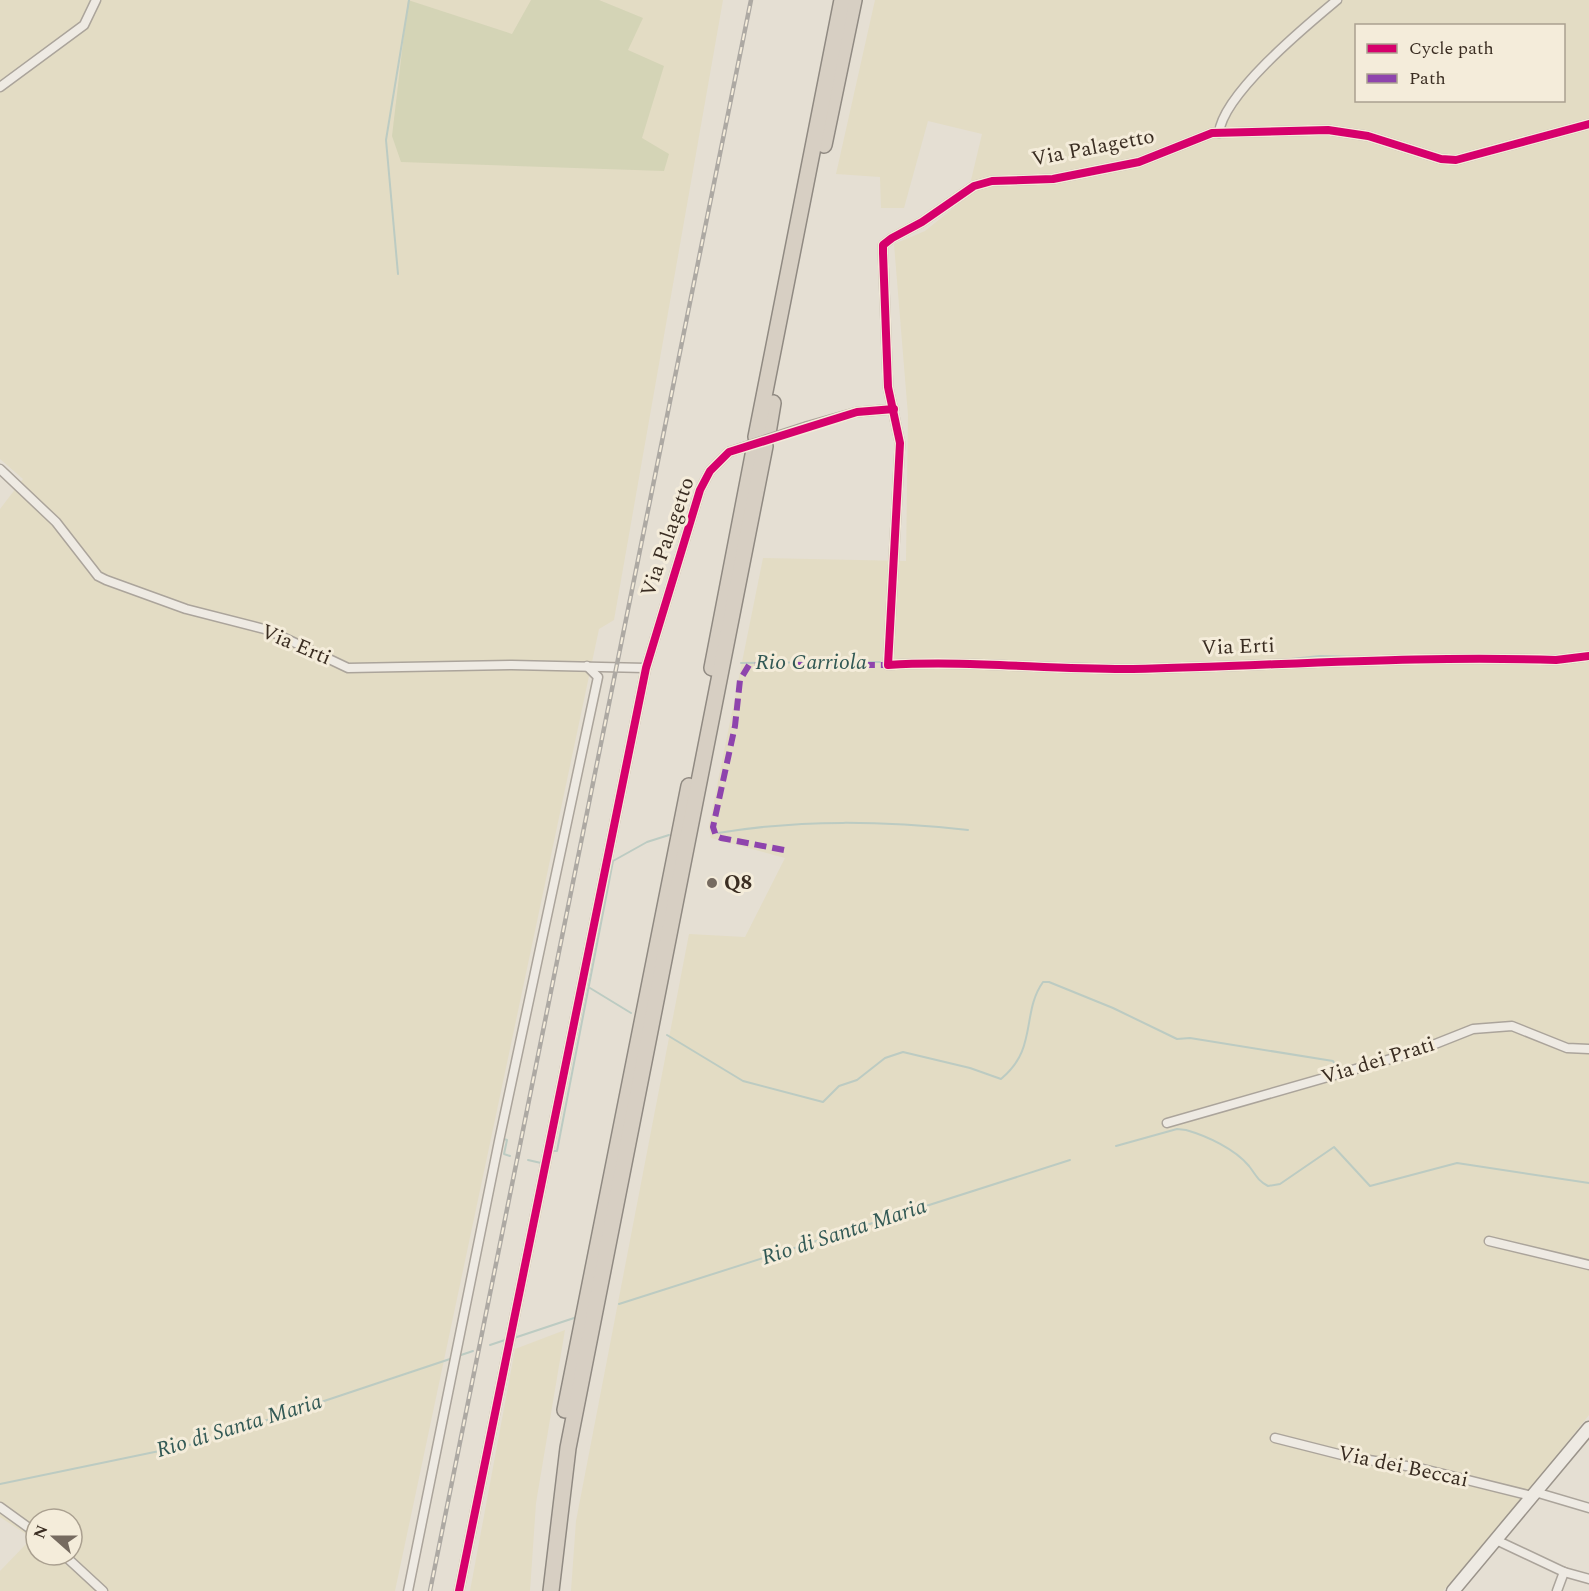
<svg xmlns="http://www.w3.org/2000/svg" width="1589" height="1591" font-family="Spectral,serif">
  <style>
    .farmland { fill: #e3dcc4; fill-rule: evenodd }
    .green { fill: #d4d4b6 }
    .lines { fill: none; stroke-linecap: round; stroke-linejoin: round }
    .stream { stroke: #bccbc2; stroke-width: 2 }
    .street-casing { stroke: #aba49b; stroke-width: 11 }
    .secondary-casing { stroke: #9b948b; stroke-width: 15 }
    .highway-casing { stroke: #908a82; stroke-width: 18 }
    .street { stroke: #eeeae3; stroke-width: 8 }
    .secondary { stroke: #eeeae3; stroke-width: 12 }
    .highway { stroke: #d7cfc3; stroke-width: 15 }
    .rail-casing { stroke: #ada9a3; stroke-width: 4.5 }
    .rail { stroke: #f4ecda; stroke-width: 2; stroke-dasharray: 7; stroke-linecap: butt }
    .street-bridge-casing { stroke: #aba49b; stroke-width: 11; stroke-linecap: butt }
    .street-bridge { stroke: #eeeae3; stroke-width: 8 }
    .quiet { stroke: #8e44ad; stroke-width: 6; stroke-dasharray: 12 6; stroke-linecap: butt }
    .cycleway-casing { stroke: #f4ecda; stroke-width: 11 }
    .cycleway { stroke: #d6006c; stroke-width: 8 }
    .poi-dot { fill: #766b60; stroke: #f4ecda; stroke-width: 2 }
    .labels { text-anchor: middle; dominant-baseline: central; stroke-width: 6; stroke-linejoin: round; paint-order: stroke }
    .street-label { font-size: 21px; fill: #3a2d22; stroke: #f4ecda }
    .poi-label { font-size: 21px; font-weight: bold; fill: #3a2d22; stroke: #f4ecda; text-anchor: start }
    .water-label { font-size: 22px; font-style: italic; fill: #325955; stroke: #f4ecda }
  </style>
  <rect width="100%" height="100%" fill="#e5dfd3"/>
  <g class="farmland">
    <path d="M0 0H723L614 620 599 629 395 1591H0V1571L32 1538 0 1517V509L23 479 0 459ZM36 1519H72V1555H36Z"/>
    <path d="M875 0H1589V1415L1493 1535 1443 1591H571L576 1521 689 934 745 937 785 858 711 838 709 826 763 558 906 561 908 415 894 244 925 231 967 197 982 134 928 121 904 208H881L880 177 836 174ZM1356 26H1564V100H1356Z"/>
    <path d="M565 1330 536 1503 530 1591H470L515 1349Z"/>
  </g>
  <path class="green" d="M408 0 512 34 531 0H599L643 18 628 50 664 66 642 138 669 154 664 171 401 162 392 136Z"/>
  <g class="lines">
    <g class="stream">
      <path d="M398 274 386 140 409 0"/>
      <path d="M1580 653 1589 652"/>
      <path d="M1481 655H1517"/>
      <path d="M1550 656 1562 655"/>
      <path d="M1281 660 1320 656 1365 657"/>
      <path d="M1014 662 1125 665"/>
      <path d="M1224 662 1254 661"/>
      <path d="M741 663 880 662"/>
      <path d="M718 833C802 819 884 821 968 830"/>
      <path d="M590 988 631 1013"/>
      <path d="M667 1035 743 1081 823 1102 839 1086 857 1080 885 1058 903 1052 970 1068 1001 1079C1038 1049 1021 1013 1043 982H1049L1113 1008 1177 1039 1190 1038 1333 1061 1337 1069"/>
      <path d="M501 1138 507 1140 504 1154 510 1156"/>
      <path d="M1116 1146 1177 1129 1186 1130C1207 1136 1235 1149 1249 1166 1256 1175 1258 1181 1268 1186L1280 1184 1334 1147 1370 1186 1457 1163 1589 1183"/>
      <path d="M552 1151H557L613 861 647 842 669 835"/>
      <path d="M528 1160 541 1163 546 1151"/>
      <path d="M619 1304 1070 1160"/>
      <path d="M514 1338 577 1317"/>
      <path d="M490 1345 508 1339"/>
      <path d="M458 1356 473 1351"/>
      <path d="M0 1484 198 1443 453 1358"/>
    </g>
    <defs>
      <g id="street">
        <path d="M0 87 84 25 96 0"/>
        <path d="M1589 124 1456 160 1441 159 1368 136 1328 130 1212 133 1139 162 1053 179 992 181 974 186 922 222 892 238 883 245V253L888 387 900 443 888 665C970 660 1051 670 1133 669 1274 666 1415 655 1556 660L1589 656"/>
        <path d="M1219 133C1223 94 1307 25 1337 0"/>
        <path d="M808 426 857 412 894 409"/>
        <path d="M0 469 56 522 98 576 106 580 186 609 268 630 348 668 512 665 646 668"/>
        <path d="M1167 1123 1415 1052 1473 1029 1512 1026 1567 1048 1589 1049"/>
        <path d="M1489 1241 1589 1265"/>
        <path d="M1275 1438 1350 1457 1419 1468 1532 1496"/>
        <path d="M1535 1492 1589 1508"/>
        <path d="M0 1507 36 1533"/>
        <path d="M1496 1540 1564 1572 1589 1579"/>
        <path d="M64 1555 103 1591"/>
        <path d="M408 1591 499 1141 598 677 587 666"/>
        <path d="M459 1591 646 668 700 490 710 471 729 452"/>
        <path d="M1557 1591 1564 1572"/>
      </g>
      <path id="secondary" d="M1453 1591 1589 1428"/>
      <g id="highway">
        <path d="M824 145 854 0"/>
        <path d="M768 433 773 403"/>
        <path d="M756 437 842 0"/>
        <path d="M712 668 754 450"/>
        <path d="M565 1410 689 786"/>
        <path d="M551 1591 568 1448 765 446"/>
      </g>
    </defs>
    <use href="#street" class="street-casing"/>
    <use href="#secondary" class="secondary-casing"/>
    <use href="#highway" class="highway-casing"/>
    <use href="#street" class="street"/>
    <use href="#secondary" class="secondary"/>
    <use href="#highway" class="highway"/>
    <defs>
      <path id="rail" d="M430 1591 751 0"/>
    </defs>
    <use href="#rail" class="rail-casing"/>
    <use href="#rail" class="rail"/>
    <defs>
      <path id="street-bridge" d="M729 452 808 426"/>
    </defs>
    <use href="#street-bridge" class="street-bridge-casing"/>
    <use href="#street-bridge" class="street-bridge"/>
    <path class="quiet" d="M784 850 721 838 716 836 713 827 735 726 740 680 749 665H888"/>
    <defs>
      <g id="cycleway">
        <path d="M1589 124 1456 160 1441 159 1368 136 1328 130 1212 133 1139 162 1053 179 992 181 974 186 922 222 892 238 883 245V253L888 387 900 443 888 665C970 660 1051 670 1133 669 1274 666 1415 655 1556 660L1589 656"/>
        <path d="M459 1591 646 668 700 490 710 471 729 452 857 412 894 409"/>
      </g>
    </defs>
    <use href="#cycleway" class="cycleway-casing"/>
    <use href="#cycleway" class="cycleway"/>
  </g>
  <circle class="poi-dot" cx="712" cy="883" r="6"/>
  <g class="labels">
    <g class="street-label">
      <text transform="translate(1093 148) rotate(-11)">Via Palagetto</text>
      <text transform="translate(668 537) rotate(-71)">Via Palagetto</text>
      <text transform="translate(296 645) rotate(23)">Via Erti</text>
      <text transform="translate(1238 647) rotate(-2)">Via Erti</text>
      <text transform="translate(1378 1061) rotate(-17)">Via dei Prati</text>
      <text transform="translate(1403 1467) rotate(12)">Via dei Beccai</text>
    </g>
    <g class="poi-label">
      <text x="724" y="883">Q8</text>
    </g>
    <g class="water-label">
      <text x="811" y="662">Rio Carriola</text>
      <text transform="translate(844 1232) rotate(-18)">Rio di Santa Maria</text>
      <text transform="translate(239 1426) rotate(-17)">Rio di Santa Maria</text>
    </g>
  </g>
  <rect x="1355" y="24" width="210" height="78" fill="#f4ecda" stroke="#aaa090" stroke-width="1.5"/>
  <rect x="1367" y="44" width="30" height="9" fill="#d6006c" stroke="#aaa090" stroke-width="1.5"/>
  <text x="1409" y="54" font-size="18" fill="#3a2d22">Cycle path</text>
  <rect x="1367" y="74" width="30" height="9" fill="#8e44ad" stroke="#aaa090" stroke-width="1.5"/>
  <text x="1409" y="84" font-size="18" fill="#3a2d22">Path</text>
  <g transform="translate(54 1537) rotate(291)"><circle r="28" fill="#f4ecda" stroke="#aaa090" stroke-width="1.5"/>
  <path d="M0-4.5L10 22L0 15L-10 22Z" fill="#766b60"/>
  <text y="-9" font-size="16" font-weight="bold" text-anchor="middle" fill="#3a2d22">N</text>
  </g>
</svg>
